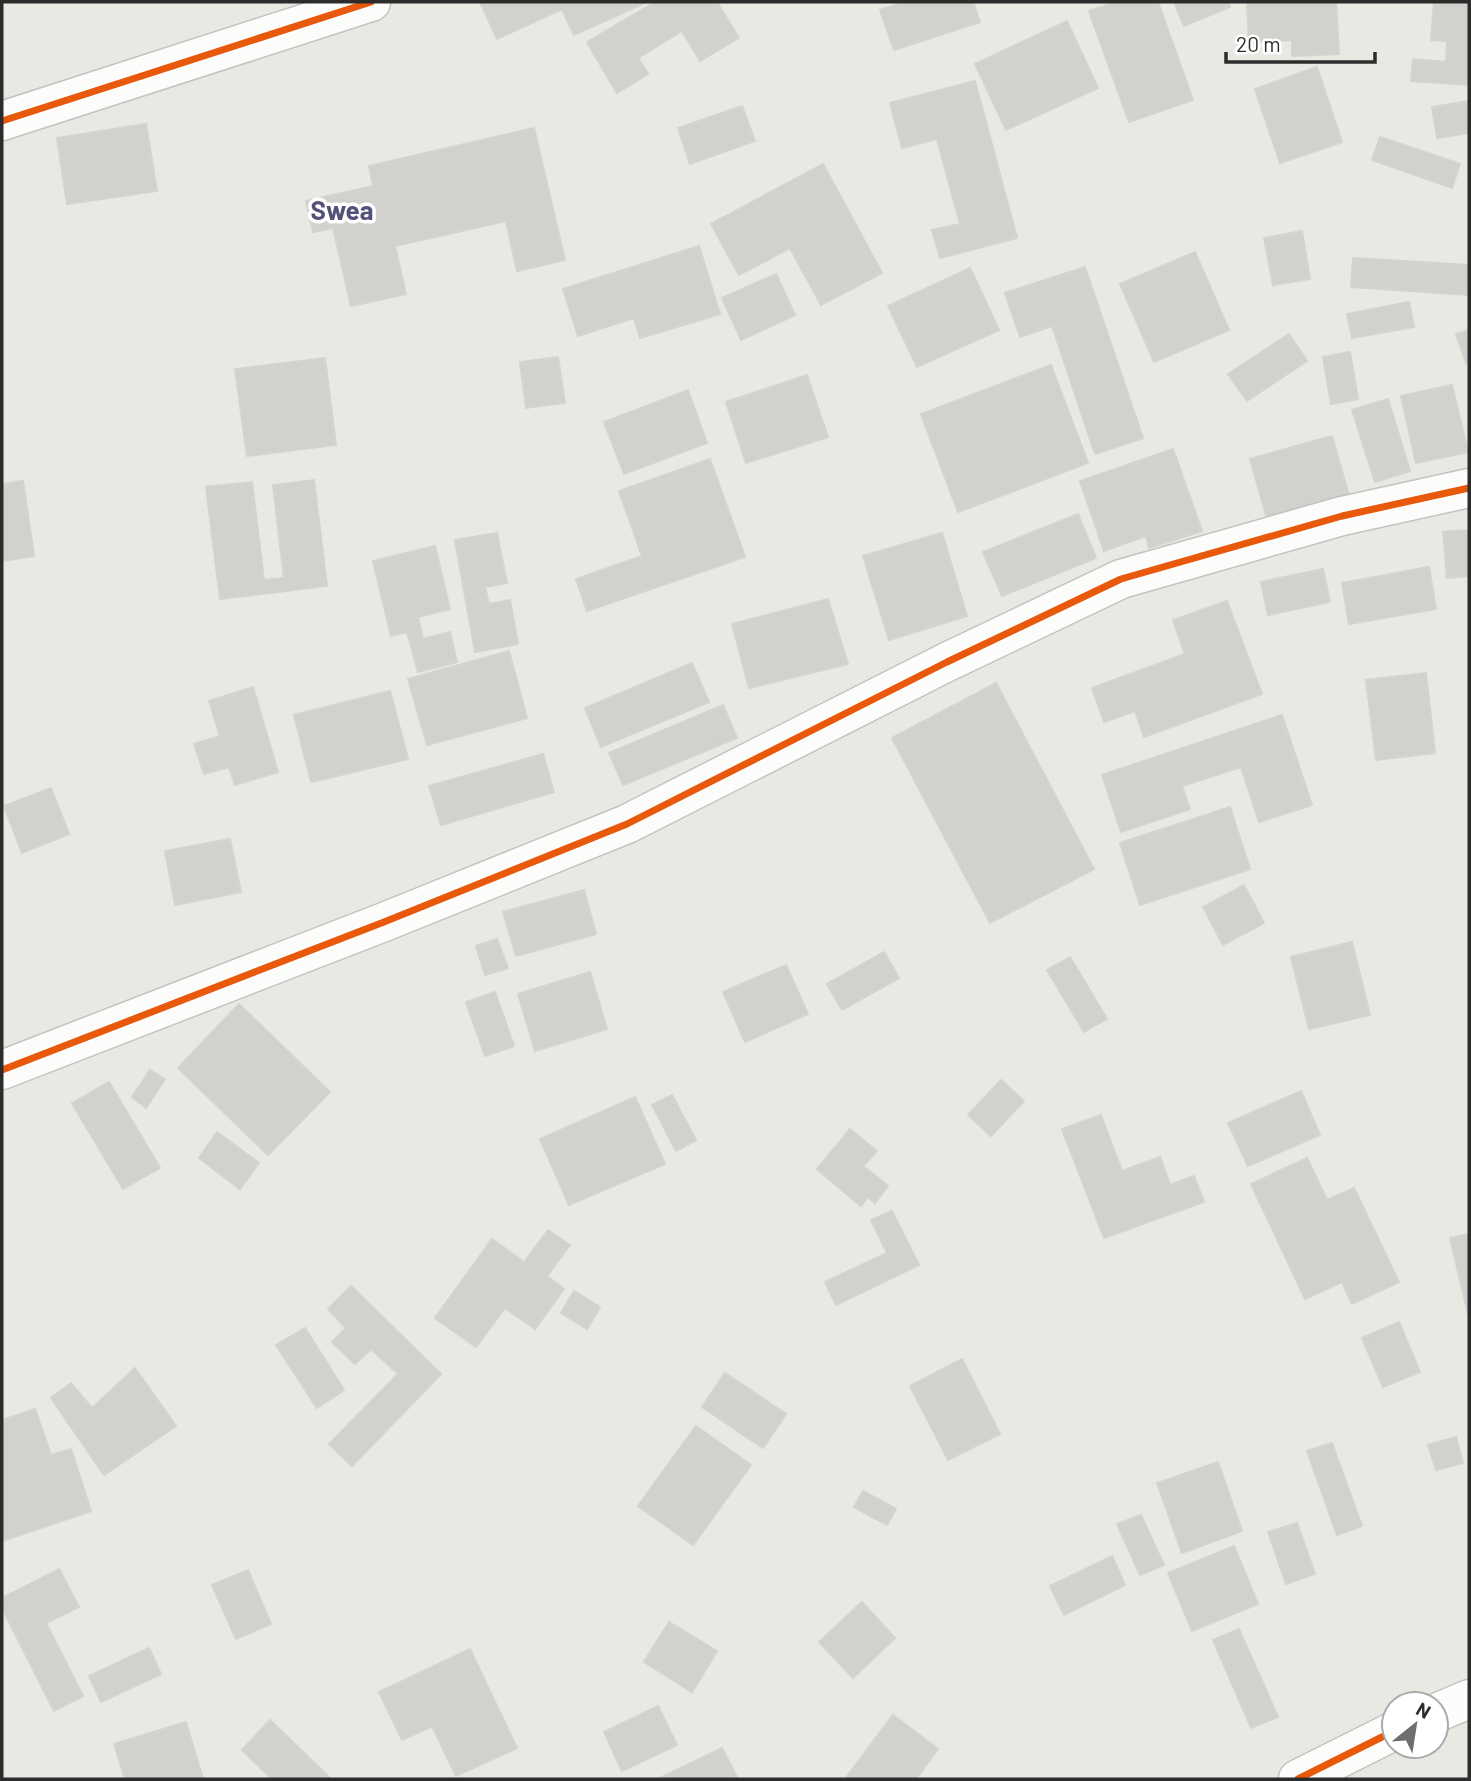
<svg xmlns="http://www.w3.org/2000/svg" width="1471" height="1781" font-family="Barlow,sans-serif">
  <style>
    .building { fill: #d2d1cd; stroke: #d4d3cf; stroke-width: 2 }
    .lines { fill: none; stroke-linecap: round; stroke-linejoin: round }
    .minor-casing { stroke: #c4c3c3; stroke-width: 41 }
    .minor { stroke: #fcfcfb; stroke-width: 38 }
    .cycleway-casing { stroke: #fff; stroke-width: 11 }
    .cycleway { stroke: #e8590c; stroke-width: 7 }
    .labels { text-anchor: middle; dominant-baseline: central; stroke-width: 7; stroke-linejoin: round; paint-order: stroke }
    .quarter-label { font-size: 26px; font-weight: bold; fill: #515179; stroke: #fff }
  </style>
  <rect width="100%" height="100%" fill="#e9e8e3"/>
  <g class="building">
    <path d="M480 2H647L574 35 562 9 497 39Z"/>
    <path d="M655 2H717L739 38 700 61 682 31 638 58 648 74 617 93 587 42Z"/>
    <path d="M905 2H973L980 22 894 50 880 10Z"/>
    <path d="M1117 2H1158L1193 100 1129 122 1089 11Z"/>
    <path d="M1174 2H1228L1230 7 1184 26Z"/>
    <path d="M1247 2H1336L1339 54 1292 56V40L1249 42Z"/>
    <path d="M1434 2H1469V85L1411 81 1413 59 1446 62 1447 41 1431 40Z"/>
    <path d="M1067 21 1098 88 1006 130 975 64Z"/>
    <path d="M1317 67 1342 142 1280 163 1255 89Z"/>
    <path d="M975 81 1017 238 940 258 932 230 960 224 937 139 902 148 890 103Z"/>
    <path d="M1469 101V133L1437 138 1432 107Z"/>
    <path d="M742 106 755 141 690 164 678 128Z"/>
    <path d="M146 124 157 191 67 204 57 138Z"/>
    <path d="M534 128 565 260 517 271 506 221 395 246 406 294 351 306 333 228 313 232 306 201 373 186 369 166Z"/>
    <path d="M1380 137 1460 164 1452 188 1372 160Z"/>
    <path d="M823 164 882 273 821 305 790 248 739 275 711 224Z"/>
    <path d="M1302 231 1310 279 1273 285 1264 238Z"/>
    <path d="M699 246 720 314 640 338 634 318 578 336 563 289Z"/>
    <path d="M1195 252 1229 330 1154 362 1120 284Z"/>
    <path d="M1353 258 1469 265V295L1351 287Z"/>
    <path d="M1085 267 1143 438 1095 454 1052 326 1020 337 1005 293Z"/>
    <path d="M970 268 999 330 917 367 888 306Z"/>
    <path d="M776 274 795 315 741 340 722 298Z"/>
    <path d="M1409 302 1414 327 1352 338 1347 314Z"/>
    <path d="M1469 330V362L1466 363 1456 334Z"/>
    <path d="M1289 334 1307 361 1247 401 1228 374Z"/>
    <path d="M1350 352 1358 399 1331 404 1323 357Z"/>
    <path d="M558 357 565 403 526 408 520 362Z"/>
    <path d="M325 358 336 445 247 456 235 369Z"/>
    <path d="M1051 365 1088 463 958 512 921 414Z"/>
    <path d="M807 375 828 437 746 463 726 402Z"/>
    <path d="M1452 385 1468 452 1416 463 1401 396Z"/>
    <path d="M688 390 707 443 624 474 604 422Z"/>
    <path d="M1388 399 1410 471 1375 482 1352 410Z"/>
    <path d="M1332 436 1350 499 1268 522 1250 459Z"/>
    <path d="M1173 449 1202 531 1149 548 1146 536 1104 551 1080 481Z"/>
    <path d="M710 459 745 557 587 611 576 579 642 556 619 491Z"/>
    <path d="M314 480 327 586 220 599 206 487 252 482 264 580 284 578 273 485Z"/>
    <path d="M23 481 34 556 2 561V484Z"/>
    <path d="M1078 514 1096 558 1002 596 983 552Z"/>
    <path d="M1469 530V576L1447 578 1443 532Z"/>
    <path d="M497 533 507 583 485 587 489 604 510 600 518 644 475 652 455 540Z"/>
    <path d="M942 533 967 616 889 640 863 556Z"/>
    <path d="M435 546 450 609 418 617 423 639 450 632 457 662 418 672 407 632 391 636 373 561Z"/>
    <path d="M1429 567 1436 609 1349 624 1342 583Z"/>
    <path d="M1323 569 1330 602 1268 615 1261 582Z"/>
    <path d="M828 599 848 664 749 688 732 624Z"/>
    <path d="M1227 601 1262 694 1144 737 1135 711 1104 722 1092 688 1185 654 1173 620Z"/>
    <path d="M509 651 527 718 427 745 408 679Z"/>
    <path d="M692 663 709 702 601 747 585 708Z"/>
    <path d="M1426 673 1435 753 1376 760 1366 680Z"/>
    <path d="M996 683 1094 869 990 923 892 738Z"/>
    <path d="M253 687 278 772 235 785 229 767 204 774 194 744 220 736 209 701Z"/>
    <path d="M390 691 408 759 311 782 294 715Z"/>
    <path d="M723 705 737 738 623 785 609 753Z"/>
    <path d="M1282 715 1312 805 1259 822 1241 767 1182 786 1190 809 1121 832 1102 775Z"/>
    <path d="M543 754 554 792 441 825 429 786Z"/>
    <path d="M51 788 69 834 22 853 4 806Z"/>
    <path d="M1230 807 1250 869 1140 905 1120 843Z"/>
    <path d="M230 839 241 892 175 905 165 851Z"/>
    <path d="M1244 885 1264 923 1223 945 1203 907Z"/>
    <path d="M584 890 596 934 516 956 503 912Z"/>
    <path d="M497 939 508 968 485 975 476 946Z"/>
    <path d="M1352 942 1370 1015 1309 1029 1291 957Z"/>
    <path d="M884 952 899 978 842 1010 827 984Z"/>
    <path d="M1070 957 1107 1019 1084 1032 1047 970Z"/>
    <path d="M786 965 808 1014 745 1042 723 992Z"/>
    <path d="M590 972 607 1029 535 1051 518 994Z"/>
    <path d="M495 992 514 1046 485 1056 466 1002Z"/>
    <path d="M239 1004 330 1092 268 1155 178 1068Z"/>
    <path d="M150 1070 165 1079 146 1108 132 1097Z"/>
    <path d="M1001 1080 1024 1101 991 1136 968 1115Z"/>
    <path d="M109 1082 160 1168 123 1189 72 1103Z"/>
    <path d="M1301 1091 1320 1135 1248 1166 1228 1123Z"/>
    <path d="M672 1095 696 1140 676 1151 652 1105Z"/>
    <path d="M635 1097 665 1164 569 1205 540 1139Z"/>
    <path d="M1101 1115 1122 1171 1160 1157 1170 1185 1194 1176 1204 1202 1104 1238 1062 1129Z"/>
    <path d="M850 1129 877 1151 863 1166 888 1186 875 1203 868 1197 861 1206 817 1169Z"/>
    <path d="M217 1132 259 1163 240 1189 199 1158Z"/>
    <path d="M1307 1158 1327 1200 1354 1188 1399 1282 1352 1304 1342 1282 1305 1299 1251 1184Z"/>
    <path d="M892 1211 919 1265 836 1305 825 1282 887 1253 871 1220Z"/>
    <path d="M548 1230 570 1245 547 1276 564 1289 535 1329 505 1308 476 1347 435 1318 492 1239 524 1262Z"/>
    <path d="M1469 1234V1314H1468L1450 1238Z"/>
    <path d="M351 1286 441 1374 352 1466 329 1444 398 1374 371 1349 355 1364 332 1342 346 1328 328 1309Z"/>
    <path d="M574 1291 600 1307 587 1329 561 1313Z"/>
    <path d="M1399 1322 1420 1372 1383 1387 1362 1338Z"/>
    <path d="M305 1328 344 1390 317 1408 276 1345Z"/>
    <path d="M962 1359 1000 1434 948 1460 910 1386Z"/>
    <path d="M135 1368 176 1426 104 1475 51 1398 71 1383 92 1408Z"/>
    <path d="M725 1373 786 1414 763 1448 702 1407Z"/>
    <path d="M35 1409 51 1455 71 1449 91 1511 2 1541V1420Z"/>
    <path d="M696 1426 751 1465 693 1545 638 1506Z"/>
    <path d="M1456 1437 1463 1463 1436 1470 1428 1445Z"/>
    <path d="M1332 1443 1362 1526 1337 1535 1307 1451Z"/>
    <path d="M1218 1462 1242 1531 1182 1553 1157 1483Z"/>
    <path d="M863 1491 896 1509 887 1525 854 1507Z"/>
    <path d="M1141 1515 1164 1565 1140 1575 1117 1524Z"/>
    <path d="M1297 1523 1315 1574 1286 1584 1268 1532Z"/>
    <path d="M1234 1546 1258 1604 1192 1631 1168 1573Z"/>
    <path d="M1112 1556 1125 1585 1064 1615 1050 1586Z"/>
    <path d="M59 1569 79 1607 46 1623 83 1696 54 1711 2 1608V1598Z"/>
    <path d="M248 1570 271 1624 236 1639 212 1585Z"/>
    <path d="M862 1602 895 1638 853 1678 819 1642Z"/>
    <path d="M669 1622 717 1651 692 1692 644 1662Z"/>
    <path d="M1239 1629 1278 1717 1251 1728 1213 1640Z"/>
    <path d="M149 1648 161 1674 101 1702 89 1676Z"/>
    <path d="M470 1649 517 1748 456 1776 432 1726 402 1740 379 1692Z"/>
    <path d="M658 1706 677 1745 622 1771 604 1732Z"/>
    <path d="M893 1715 938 1749 916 1779H845Z"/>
    <path d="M270 1720 329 1777 327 1779H272L242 1750Z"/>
    <path d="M186 1722 203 1779H125L114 1744Z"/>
    <path d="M722 1748 738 1779H658Z"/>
  </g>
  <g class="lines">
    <defs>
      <g id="minor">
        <path d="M2 121 371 2"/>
        <path d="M2 1070 384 922 627 824 947 662 1121 579 1342 516 1469 488"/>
        <path d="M1436 1713 1469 1699"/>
        <path d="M1298 1779 1394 1731"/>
      </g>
    </defs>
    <use href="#minor" class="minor-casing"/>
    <use href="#minor" class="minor"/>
    <defs>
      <g id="cycleway">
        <path d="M2 121 371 2"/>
        <path d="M2 1070 384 922 627 824 947 662 1121 579 1342 516 1469 488"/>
        <path d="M1298 1779 1394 1731"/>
      </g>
    </defs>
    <use href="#cycleway" class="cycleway-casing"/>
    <use href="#cycleway" class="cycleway"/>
  </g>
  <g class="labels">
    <g class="quarter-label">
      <text x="342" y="209">Swea</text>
    </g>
  </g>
  <rect width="1471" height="1781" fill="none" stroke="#2c2c2c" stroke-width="7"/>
  <g transform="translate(1415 1725) rotate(30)"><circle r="33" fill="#ffffff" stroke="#ababab" stroke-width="2"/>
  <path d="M0-5L12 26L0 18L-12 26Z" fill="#6e6e6c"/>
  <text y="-10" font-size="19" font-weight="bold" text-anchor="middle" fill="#2c2c2c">N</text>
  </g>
  <path d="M1226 52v10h149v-10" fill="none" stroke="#2c2c2c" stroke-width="3.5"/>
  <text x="1236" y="52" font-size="21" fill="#2c2c2c" stroke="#ffffff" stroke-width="5" paint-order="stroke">20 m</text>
</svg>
